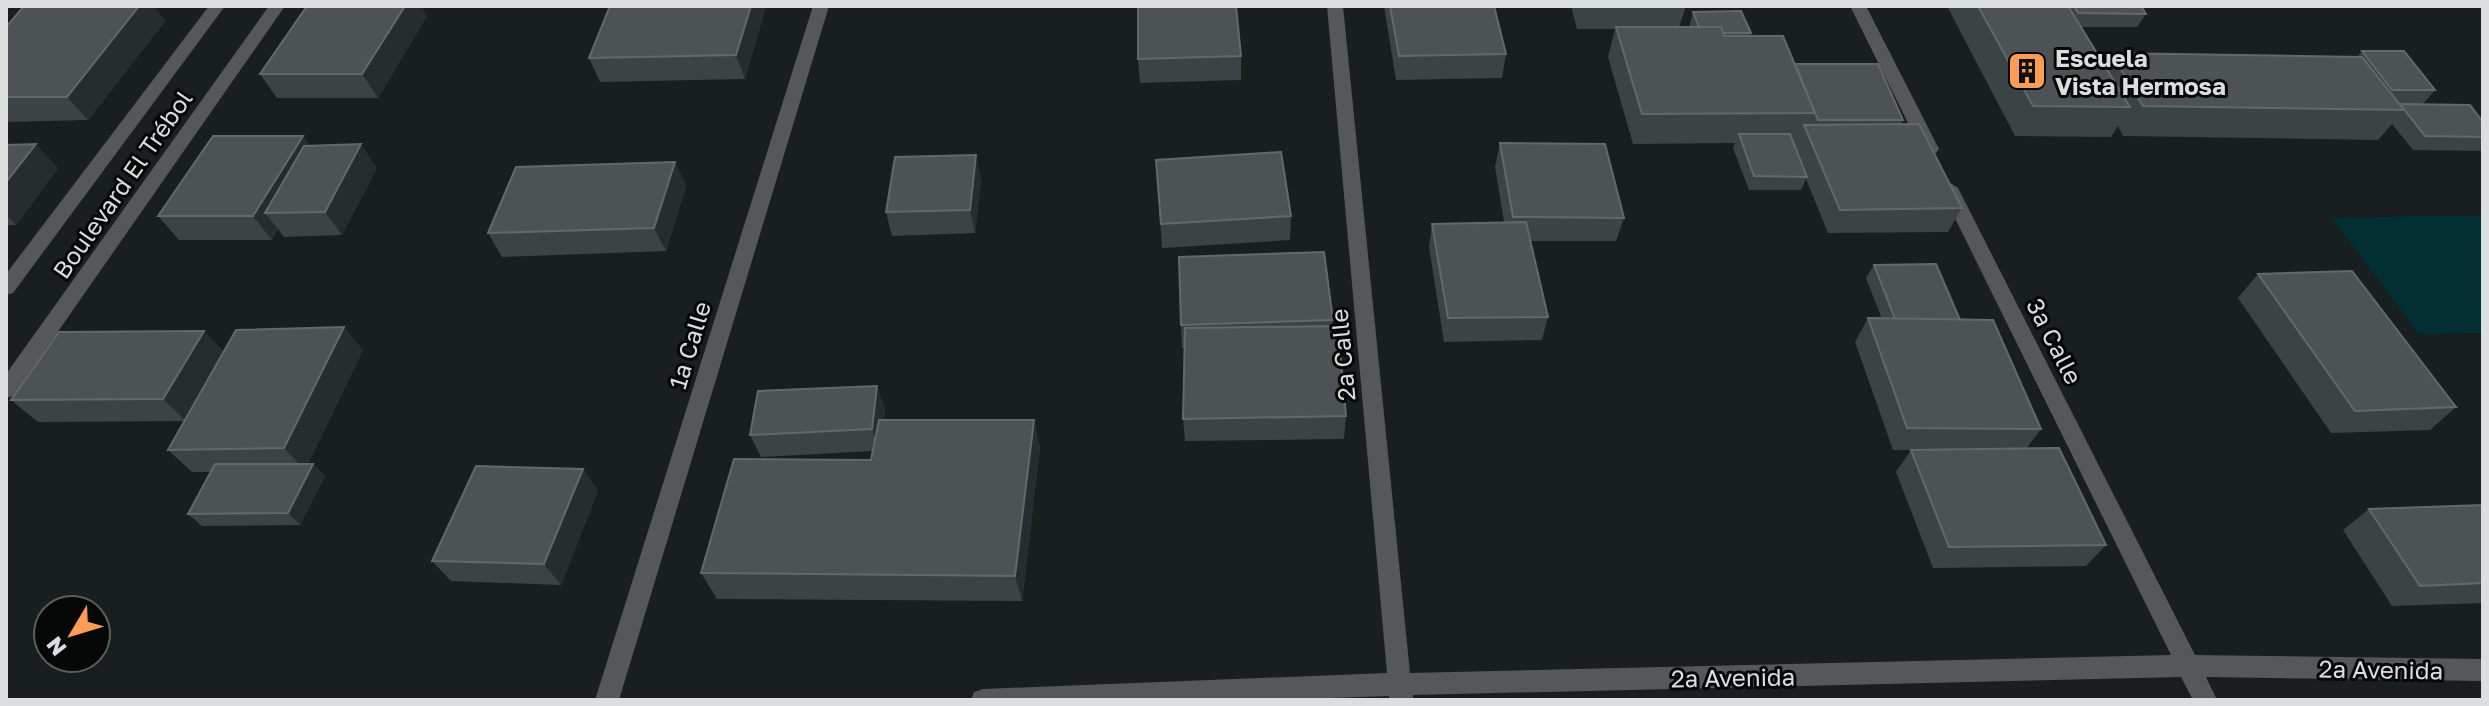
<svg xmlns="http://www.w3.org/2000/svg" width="2489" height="706" font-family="'Golos Text',sans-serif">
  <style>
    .green { fill: #012f34 }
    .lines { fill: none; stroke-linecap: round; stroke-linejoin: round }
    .minor { fill: #555859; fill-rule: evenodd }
    .wall { fill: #3c4344 }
    .shaded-wall { fill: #272d2e }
    .building { fill: #4d5354; stroke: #63696a; stroke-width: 2 }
    .labels { text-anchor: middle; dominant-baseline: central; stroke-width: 6; stroke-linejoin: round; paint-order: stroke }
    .poi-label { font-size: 24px; font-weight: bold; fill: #dadedf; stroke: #060808; text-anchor: start }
    .street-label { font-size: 24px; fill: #dadedf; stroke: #060808 }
  </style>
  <rect width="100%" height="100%" fill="#191e1f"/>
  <path class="green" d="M2483 215V333L2419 334 2332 218Z"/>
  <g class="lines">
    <g class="minor">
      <path d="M209 6H225L13 293 6 295V274Z"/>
      <path d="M269 6H285L13 396 6 398V374Z"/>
      <path d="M813 6H829L619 700H595Z"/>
      <path d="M1327 6H1343L1410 673 2171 655 1940 188 1949 182 1958 188 2195 655 2483 659V681L2206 677 2217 700H2193L2181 677 1413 695V700H1389V696L1275 700H971L974 692 983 689 1387 673Z"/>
      <path d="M1850 6H1866L1939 149 1936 153 1930 155 1921 149Z"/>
    </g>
  </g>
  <g class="wall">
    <path d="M24 6H154L165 21 88 120 6 122V27Z"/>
    <path d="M766 6 745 79 600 82 589 58Z"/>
    <path d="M1384 6H1494L1506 54 1502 78 1396 80Z"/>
    <path d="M1571 6H1686L1679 27H1689L1693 12 1751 33 1750 36 1795 65 1903 120 1901 124 1962 208 1948 232 1828 233 1806 179 1801 190H1749L1733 148 1735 143 1633 144 1608 57 1615 29H1577Z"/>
    <path d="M1947 6H2141L2146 14 2137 27H2081L2104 64 2111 53 2357 57 2362 51 2435 90 2423 104H2399V105L2483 122V151L2413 150 2392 124 2378 140 2123 136 2118 126 2111 137 2015 136Z"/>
    <path d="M427 16 378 98H277L260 74Z"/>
    <path d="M1241 56V80L1140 83 1138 59Z"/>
    <path d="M303 136 310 146 377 168 342 235 284 237 278 229 272 240H179L158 216Z"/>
    <path d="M1500 143 1624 218 1616 241H1530L1548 317 1542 340 1444 342 1429 247 1432 224 1504 222 1495 167Z"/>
    <path d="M6 145 58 168 16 225H6Z"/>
    <path d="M1156 160 1291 216 1290 240 1162 248Z"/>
    <path d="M675 162 686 186 666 251 502 257 488 233Z"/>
    <path d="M981 179 975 233 892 236 886 212Z"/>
    <path d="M1874 265 1960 320 2041 429 2026 449 2106 545 2086 566 1933 568 1896 472 1911 450H1893L1855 342 1868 318 1882 319 1866 278Z"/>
    <path d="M2258 274 2456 407 2430 430 2331 433 2238 298Z"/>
    <path d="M1333 320 1332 326 1346 416 1344 439 1185 441 1183 419 1184 348H1182L1181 325Z"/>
    <path d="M363 350 308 464 325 476 300 525 202 526 188 514 211 472H192L168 450 184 421 38 422 11 400 223 352Z"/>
    <path d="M885 408 884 420H1034L1040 448 1022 601 717 599 701 573 871 460 873 451 761 457 750 435Z"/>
    <path d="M583 469 598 491 561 585 451 581 432 561Z"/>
    <path d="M2483 505V603L2392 606 2343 530 2369 509Z"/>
  </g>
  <g class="shaded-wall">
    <path d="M139 6H154L165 21 88 120 67 97Z"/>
    <path d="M405 6H421L427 16 378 98 362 74Z"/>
    <path d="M751 6H766L745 79 736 55Z"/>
    <path d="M303 136 320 160 265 213 278 229 272 240 253 216Z"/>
    <path d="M36 144 58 168 16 225 6 215V182Z"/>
    <path d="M361 144 377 168 342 235 325 212Z"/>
    <path d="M976 155 981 179 975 233 970 210Z"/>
    <path d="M675 162 686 186 666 251 654 228Z"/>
    <path d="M344 327 363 350 305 470 284 448Z"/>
    <path d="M204 331 226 354 186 421 163 399Z"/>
    <path d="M877 386 885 408 880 451 872 429Z"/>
    <path d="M1034 420 1040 448 1022 601 1015 576Z"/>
    <path d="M313 464 325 476 300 525 288 513Z"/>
    <path d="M583 469 598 491 561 585 544 564Z"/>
  </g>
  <g class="building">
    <path d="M24 6H139L67 97H6V27Z"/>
    <path d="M307 6H405L362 74H260Z"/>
    <path d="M610 6H751L736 55 589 58Z"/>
    <path d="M1138 6H1236L1241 56 1138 59Z"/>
    <path d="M1390 6H1494L1506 54 1399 56Z"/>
    <path d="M1978 6H2068L2130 107 2033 106Z"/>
    <path d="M2074 6H2141L2146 14 2078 13Z"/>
    <path d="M1741 11 1751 33H1723L1721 27H1699L1693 12Z"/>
    <path d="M1616 27H1721L1724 36H1783L1815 113 1642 114Z"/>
    <path d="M2362 51H2404L2435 90H2392Z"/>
    <path d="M2111 53 2362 57 2404 110 2143 106Z"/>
    <path d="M1795 64H1878L1903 120H1818Z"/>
    <path d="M2400 104 2470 105 2483 122V137L2425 136Z"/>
    <path d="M1919 124 1962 208 1840 210 1804 125Z"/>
    <path d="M1739 134H1790L1807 177 1754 176Z"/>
    <path d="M213 136H303L253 216H158Z"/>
    <path d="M1500 143 1605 144 1624 218 1513 217Z"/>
    <path d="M36 144 6 182V145Z"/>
    <path d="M361 144 325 212 265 213 304 146Z"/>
    <path d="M1281 152 1291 216 1161 224 1156 160Z"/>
    <path d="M976 155 970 210 886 212 895 157Z"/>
    <path d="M675 162 654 228 488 233 516 167Z"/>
    <path d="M1526 222 1548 317 1448 318 1432 224Z"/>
    <path d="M1324 252 1333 320 1181 325 1179 257Z"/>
    <path d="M1936 264 1960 320 1895 319 1874 265Z"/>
    <path d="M2352 271 2456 407 2355 411 2258 274Z"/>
    <path d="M1868 318 1993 320 2041 429 1907 428Z"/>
    <path d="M1338 326 1346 416 1183 419 1185 328Z"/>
    <path d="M344 327 284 448 168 450 236 330Z"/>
    <path d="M204 331 163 399 11 400 59 332Z"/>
    <path d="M877 386 872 429 750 435 758 391Z"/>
    <path d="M879 420H1034L1015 576 701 573 734 459 871 460Z"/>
    <path d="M2059 448 2106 545 1949 547 1911 450Z"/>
    <path d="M215 464H313L288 513 188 514Z"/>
    <path d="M476 466 583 469 544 564 432 561Z"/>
    <path d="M2483 505V583L2420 586 2369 509Z"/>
  </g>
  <defs>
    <symbol id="building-square" viewBox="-11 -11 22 22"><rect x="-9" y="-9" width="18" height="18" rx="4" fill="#fc9d53" stroke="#060808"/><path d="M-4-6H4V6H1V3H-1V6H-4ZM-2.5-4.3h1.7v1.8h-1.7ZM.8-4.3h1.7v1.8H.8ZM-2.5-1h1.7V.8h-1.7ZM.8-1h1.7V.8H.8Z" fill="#111"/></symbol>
  </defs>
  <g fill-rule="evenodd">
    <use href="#building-square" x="2005" y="49" width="44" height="44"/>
  </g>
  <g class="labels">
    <g class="poi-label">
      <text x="2055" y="57">Escuela<tspan x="2055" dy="28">Vista Hermosa</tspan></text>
    </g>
    <g class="street-label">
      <text transform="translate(122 184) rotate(-55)">Boulevard El Trébol</text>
      <text transform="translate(2055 341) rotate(63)">3a Calle</text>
      <text transform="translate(689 345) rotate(-73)">1a Calle</text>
      <text transform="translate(1342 355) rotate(-95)">2a Calle</text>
      <text transform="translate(2381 669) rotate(1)">2a Avenida</text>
      <text transform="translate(1733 677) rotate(-1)">2a Avenida</text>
    </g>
  </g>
  <rect width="2489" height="706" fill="none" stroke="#dadedf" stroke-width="16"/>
  <g transform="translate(72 634) rotate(232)"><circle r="38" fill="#060808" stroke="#5b5e5e" stroke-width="2"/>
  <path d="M0-6L14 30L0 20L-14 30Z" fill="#fc9d53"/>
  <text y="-12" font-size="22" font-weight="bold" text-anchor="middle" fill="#dadedf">N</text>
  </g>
</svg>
